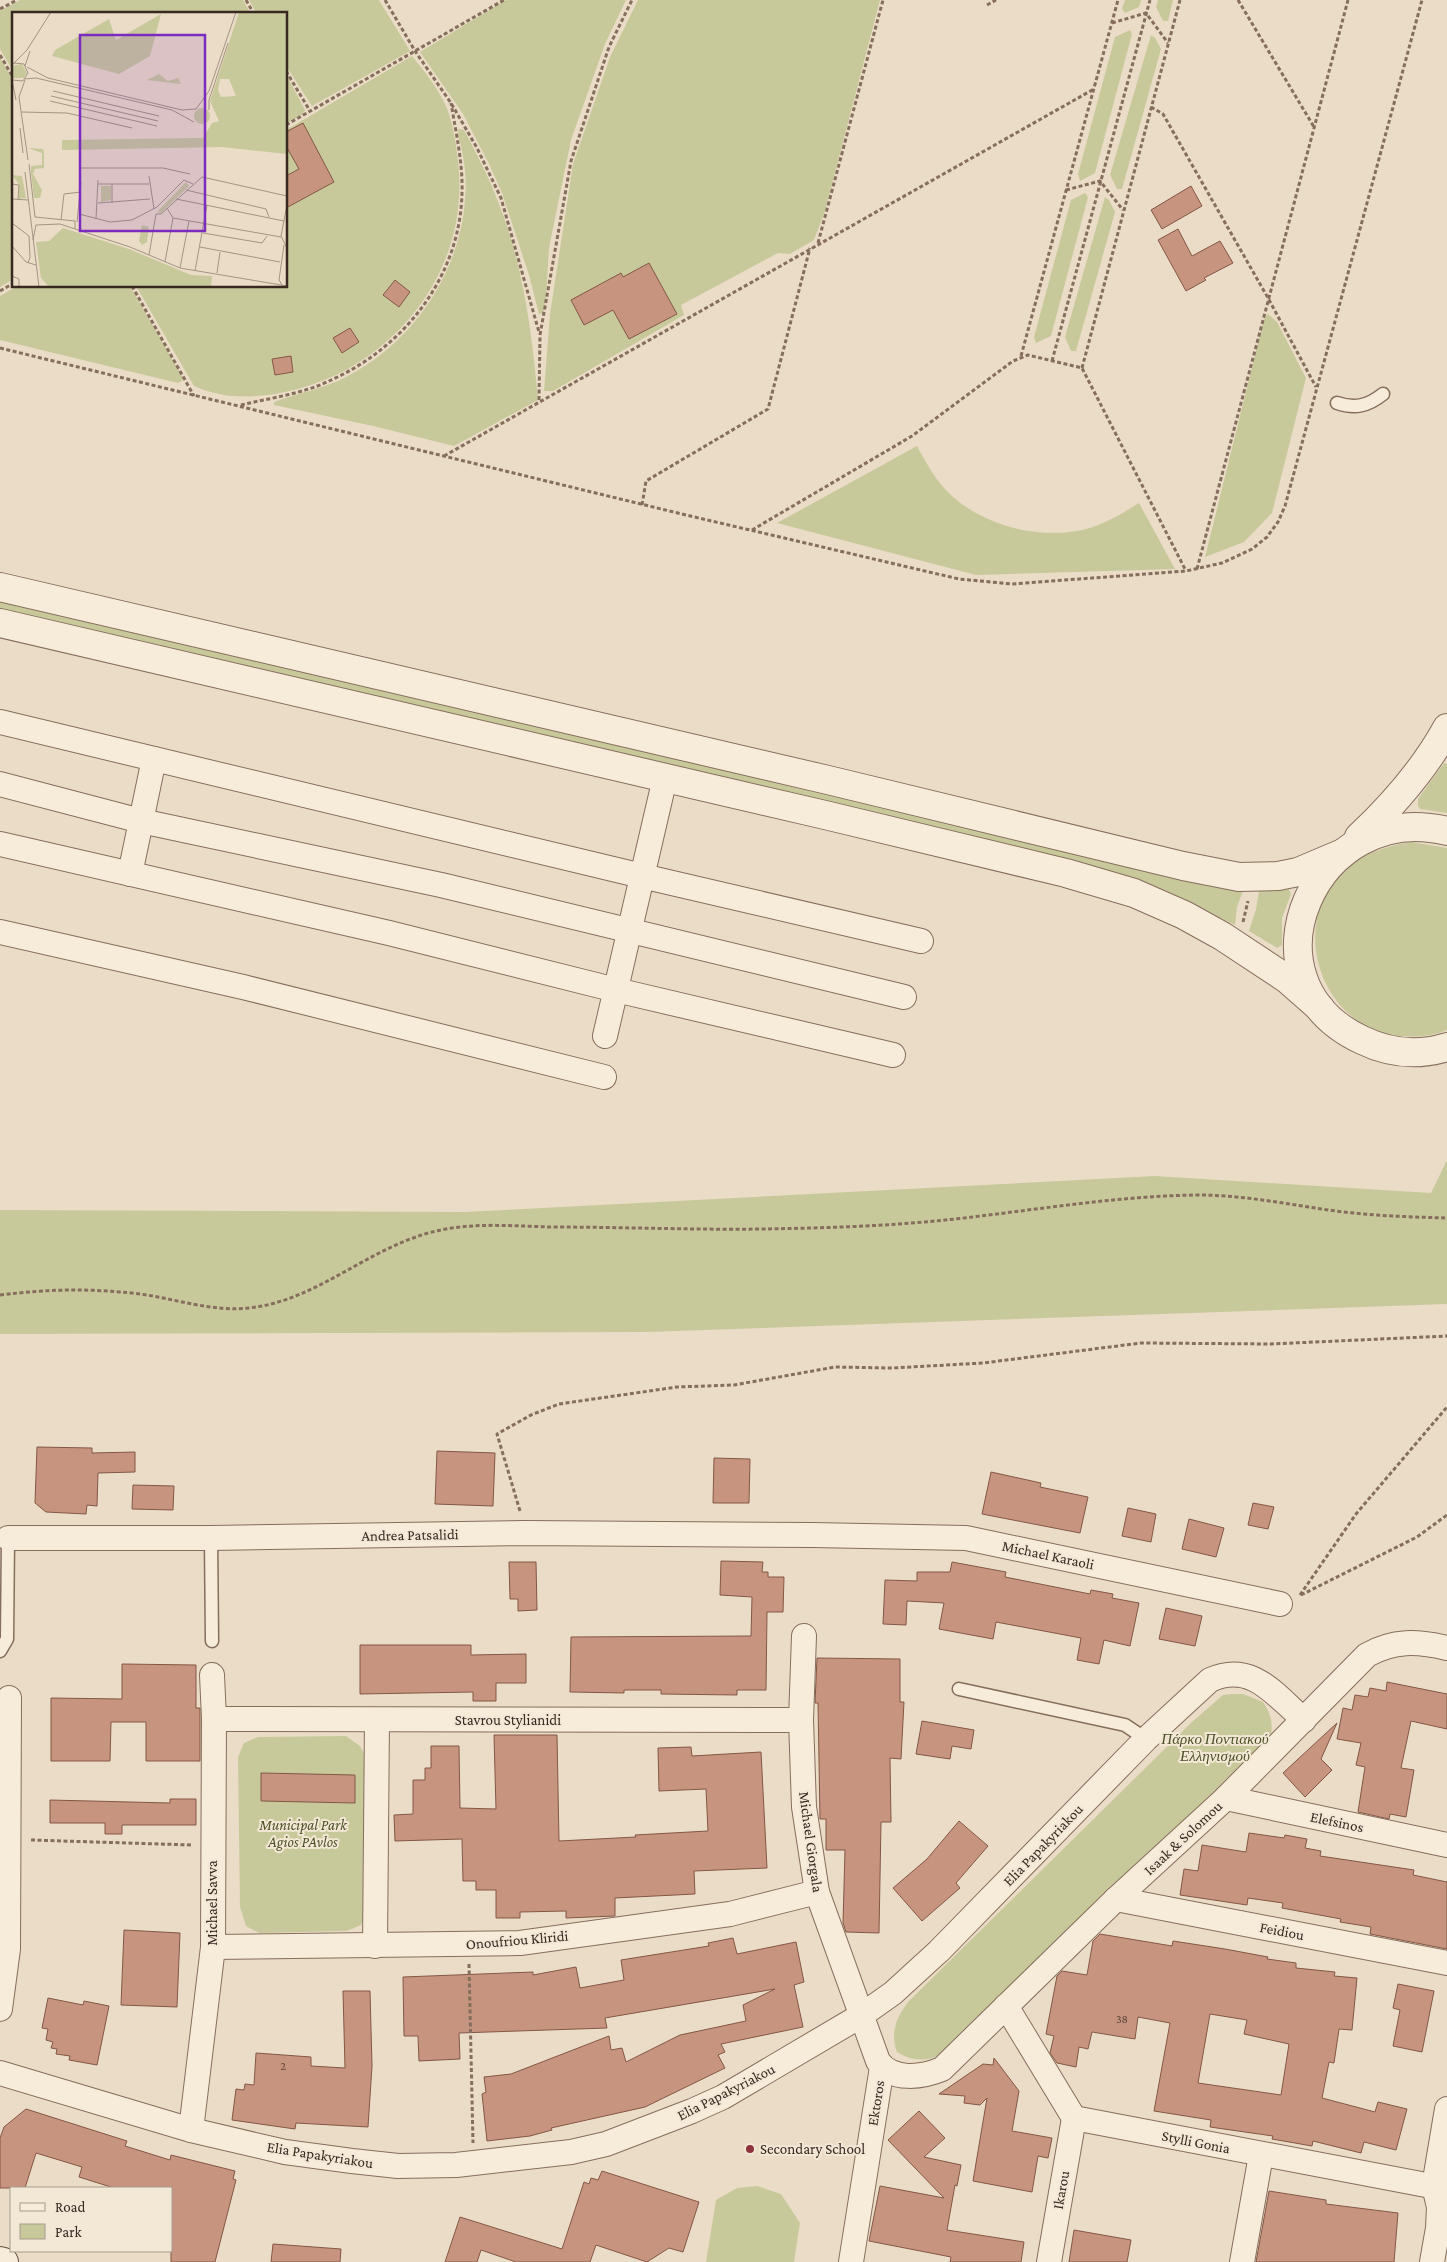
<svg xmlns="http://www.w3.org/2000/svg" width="1447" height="2262" font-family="'Crimson Pro',serif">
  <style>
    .green { fill: #c8c99b }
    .building { fill: #c7957f; stroke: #835745; fill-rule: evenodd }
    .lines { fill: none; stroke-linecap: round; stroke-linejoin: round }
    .service-casing { stroke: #866e5d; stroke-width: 15 }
    .minor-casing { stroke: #866e5d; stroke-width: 26 }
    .tertiary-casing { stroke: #866e5d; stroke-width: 30 }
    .secondary-casing { stroke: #675040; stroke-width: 30 }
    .path { stroke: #866e5d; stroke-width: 3; stroke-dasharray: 4 2.5; stroke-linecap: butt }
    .service { stroke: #f7ebd9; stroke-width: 12 }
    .minor { stroke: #f7ebd9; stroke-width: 24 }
    .tertiary { stroke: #f7ebd9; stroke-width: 28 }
    .secondary { stroke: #f7ebd9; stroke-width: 28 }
    .poi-dot { fill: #90323d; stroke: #f3e7d6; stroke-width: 2 }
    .labels { text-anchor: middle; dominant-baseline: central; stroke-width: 4; stroke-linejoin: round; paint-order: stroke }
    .number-label { font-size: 12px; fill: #5b4438 }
    .street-label { font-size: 15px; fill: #372920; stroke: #f3e7d6 }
    .park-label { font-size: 15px; font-style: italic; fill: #4c5228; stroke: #f3e7d6 }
    .poi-label { font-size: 15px; fill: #372920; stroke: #f3e7d6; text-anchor: start }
    .inset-road { fill: none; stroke: #a39484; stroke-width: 1 }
    .view { fill: #7b2cbf; fill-opacity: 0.15; stroke: #7b2cbf; stroke-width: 2.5 }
    .inset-edge { fill: none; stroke: #372920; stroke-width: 2.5 }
  </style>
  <rect width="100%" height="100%" fill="#ebdcc7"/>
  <g class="green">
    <path d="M20 0H243L251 14H14V73L0 49V11Z"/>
    <path d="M249 0H379L410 51 312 106 286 66V14H257Z"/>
    <path d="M506 0H626L605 44 571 140 549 248 546 298 543 313 539 314 529 275 502 193 489 164 463 114 420 52Z"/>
    <path d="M638 0H880L825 211 814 240 790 254 778 253 681 305 684 315 553 391H544L550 314 573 164 610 57Z"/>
    <path d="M1125 0H1141L1139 7 1125 13 1122 9Z"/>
    <path d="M1158 0H1173L1168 21H1163L1156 7Z"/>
    <path d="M1130 30 1132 34 1095 173 1080 181 1078 174 1115 37Z"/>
    <path d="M1151 35 1155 38 1161 49 1122 189H1117L1110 175Z"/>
    <path d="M412 56C425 72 437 87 446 106 453 123 456 143 458 161 471 267 398 362 298 389 264 398 226 401 194 386L136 286H286V130Z"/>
    <path d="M0 58 14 82V279L0 287Z"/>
    <path d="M286 74 305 110 303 114 286 124Z"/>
    <path d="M459 129 464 130C476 153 488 175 497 199 523 263 532 332 538 400L454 446 373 426 274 405V402C298 393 323 389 346 377 412 343 460 274 465 199 467 182 465 164 461 146 460 140 456 135 459 129Z"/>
    <path d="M1085 193 1088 197 1087 201 1051 336 1036 343 1034 337 1071 200Z"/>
    <path d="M1105 197 1109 200 1115 212 1076 351H1071L1065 337Z"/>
    <path d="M18 286H130L183 378 182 381 178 383 0 340V296Z"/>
    <path d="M1268 314 1277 322 1306 378 1272 513 1244 542 1205 557 1264 319Z"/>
    <path d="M917 446C927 464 936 482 952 496 984 525 1034 538 1077 531 1100 527 1120 515 1139 503L1175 569 976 575 777 523Z"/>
    <path d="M0 598 1175 876 1243 891 1237 907 1235 925 1175 895 1138 881 0 611Z"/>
    <path d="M1444 763 1447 764V813L1420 809 1418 806V799Z"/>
    <path d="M1412 842 1447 848V1030C1431 1037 1415 1037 1398 1036 1331 1028 1296 951 1326 892 1342 861 1380 846 1412 842Z"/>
    <path d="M1289 889 1291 894 1282 918V945L1277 948 1249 931 1256 909 1259 891Z"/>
    <path d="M1447 1160V1304L647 1332 0 1334V1210L465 1212 1155 1176 1431 1193Z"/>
    <path d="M1232 1694H1243L1263 1702C1272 1715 1274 1727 1269 1743L940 2055C925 2062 911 2061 897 2052 890 2033 896 2018 908 2002L1192 1722 1223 1695Z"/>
    <path d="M346 1736 360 1746 368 1761 367 1910 361 1925 347 1931 259 1933 246 1926 240 1907 238 1757 244 1743 258 1737Z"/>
    <path d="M757 2186 781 2194 800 2223 794 2262H706L716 2200 737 2188Z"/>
  </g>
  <g class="building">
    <path d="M303 123 334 182 286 208V176L299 169 286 146V132Z"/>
    <path d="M1191 186 1202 206 1162 229 1151 210Z"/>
    <path d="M1178 229 1192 256 1220 241 1233 263 1204 278 1206 280 1186 291 1158 240Z"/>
    <path d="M649 263 677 314 629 339 613 310 584 325 571 300 621 273 623 277Z"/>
    <path d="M395 280 410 292 399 307 383 295Z"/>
    <path d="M350 328 359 342 342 353 333 338Z"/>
    <path d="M291 356 293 372 275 375 272 359Z"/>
    <path d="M37 1447 92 1448V1453L135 1452V1472L98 1473 97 1506 87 1505 86 1514 46 1512 35 1503Z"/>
    <path d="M437 1451 495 1453 493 1506 435 1504Z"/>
    <path d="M714 1458 750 1459 749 1503H713Z"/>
    <path d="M991 1472 1041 1483 1040 1487 1088 1497 1080 1533 982 1514Z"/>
    <path d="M133 1485 174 1486 173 1510 132 1509Z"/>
    <path d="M1253 1503 1274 1507 1268 1529 1248 1525Z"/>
    <path d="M1128 1508 1156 1514 1151 1542 1122 1536Z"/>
    <path d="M1189 1519 1224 1528 1216 1557 1182 1549Z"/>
    <path d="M721 1561 763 1562 762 1572H768V1577H784L783 1612H767L766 1690H737V1695L661 1694V1690H624V1693L570 1692 571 1637 751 1636 752 1597 720 1595Z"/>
    <path d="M509 1562H536L537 1610 518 1611V1599H510Z"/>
    <path d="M952 1562 1006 1572 1005 1577 1090 1594 1091 1590 1113 1594 1112 1598 1139 1603 1130 1646 1104 1640 1099 1664 1077 1660 1081 1638 996 1622 993 1639 939 1629 944 1603 907 1601 906 1625 883 1624 885 1580 917 1581V1572H950Z"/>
    <path d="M1166 1608 1202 1616 1195 1646 1159 1639Z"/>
    <path d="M360 1645H471V1655L526 1654V1683H496V1701H473V1692L360 1694Z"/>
    <path d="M817 1658 900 1659V1702H904L901 1759 890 1758 891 1822H881L879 1933 846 1932 843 1923 845 1850H826V1819H820L818 1703H815Z"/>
    <path d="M122 1664 196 1665V1708H200V1761H146V1722H111L110 1761H51V1698L122 1699Z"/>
    <path d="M1387 1682 1447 1694V1729L1411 1721 1401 1768 1414 1770 1406 1817 1390 1814 1389 1819 1358 1812 1365 1767 1356 1765 1361 1743 1337 1739 1343 1708 1352 1710 1355 1695 1368 1697 1370 1688 1386 1691Z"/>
    <path d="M922 1721 974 1730 971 1749 952 1746 950 1759 916 1754Z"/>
    <path d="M1337 1723 1321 1759 1332 1770 1305 1797 1283 1773Z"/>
    <path d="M494 1735H557L559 1841 636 1837 635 1835 708 1831 706 1789 659 1791 658 1748 691 1747 692 1756 761 1752 767 1868 694 1871 695 1894 615 1898V1916L566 1918V1911L520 1912V1918H496V1890H476V1881H463L462 1839 395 1841 394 1815 413 1814V1780H425V1768H431V1746H459L460 1808 496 1809Z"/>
    <path d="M261 1773 355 1775V1803L261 1801Z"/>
    <path d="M170 1799H196V1825H122V1834H105V1823H50V1800L170 1803Z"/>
    <path d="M959 1821 988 1846 956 1883 960 1888 922 1921 893 1888 927 1859Z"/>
    <path d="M1249 1833 1284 1838 1285 1835 1307 1839 1305 1848 1321 1851 1320 1856 1414 1870 1413 1875 1447 1882V1949L1370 1934 1371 1927 1340 1922 1341 1919 1282 1908 1283 1903 1248 1898 1247 1905 1180 1895 1184 1869 1198 1871 1202 1845 1246 1852Z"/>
    <path d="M124 1930 180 1933 177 2007 121 2005Z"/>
    <path d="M1100 1934 1172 1946 1173 1941 1225 1949 1268 1957 1267 1959 1296 1963V1968L1335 1972 1334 1976 1357 1978 1352 2030 1339 2029 1334 2063 1329 2062 1322 2098 1375 2112 1378 2102 1407 2109 1396 2150 1364 2142 1361 2153 1313 2141 1312 2146 1272 2139 1273 2136 1210 2127 1211 2120 1154 2111 1170 2023 1138 2017 1135 2039 1092 2032 1088 2049 1079 2047 1076 2067 1057 2063 1050 2053 1054 2036 1046 2034 1057 1976 1062 1971 1087 1975 1093 1941ZM1210 2014 1247 2020 1244 2034 1289 2044 1281 2095 1198 2083Z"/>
    <path d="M733 1938 737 1954 796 1942 804 1982 794 1985 803 2027 721 2044 725 2052 718 2055 725 2068 645 2107 551 2128 552 2130 530 2136 487 2141 482 2094 486 2092 484 2077 511 2074 609 2036 611 2050 622 2048 626 2062 680 2035 746 2021 743 2005 775 1989 605 2018 607 2028 459 2033 460 2059 419 2061 418 2036H404L403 1977 533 1972V1975L576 1967 580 1988 624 1980 621 1960 709 1946 708 1943Z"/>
    <path d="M1398 1984 1434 1991 1422 2052 1393 2046 1400 2010 1393 2008Z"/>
    <path d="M343 1991H370L372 2066 368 2127 296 2123 295 2129 232 2120 236 2089 244 2090 245 2084 254 2085 256 2053 311 2057V2066L345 2068Z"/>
    <path d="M48 1998 83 2005 84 2001 109 2006 97 2065 69 2060 70 2056 56 2054 57 2049 51 2048 53 2042 46 2040 48 2029 42 2028Z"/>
    <path d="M994 2058 1019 2091 1012 2131 1052 2138 1048 2158 1038 2156 1032 2192 973 2181 987 2098 980 2105 964 2103 965 2096 939 2094 983 2064 993 2065Z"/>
    <path d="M26 2109 127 2141 125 2146 170 2160 171 2155 235 2171 233 2179 236 2180 215 2262H171V2188H114L79 2177 82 2167 36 2153 25 2188H0V2138L4 2127Z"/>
    <path d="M919 2111 945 2138 924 2157 961 2165 957 2186 955 2185 947 2230 1024 2242 1021 2262H950L951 2257 869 2241 880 2186 944 2198 888 2140Z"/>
    <path d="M602 2171 699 2202 683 2252 669 2248 647 2262 596 2245 590 2262H516L481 2250 477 2262H445L460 2217 562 2249 584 2182 589 2184 591 2178 598 2180Z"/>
    <path d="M1269 2191 1326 2200V2204L1398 2213 1394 2262H1256Z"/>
    <path d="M1074 2230 1131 2240 1127 2262H1069Z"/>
    <path d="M273 2244 341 2249 340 2262H271Z"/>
  </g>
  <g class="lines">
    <defs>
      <g id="service">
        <path d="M1337 403C1355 409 1368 406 1383 394"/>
        <path d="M211 1538 212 1641"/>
        <path d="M0 1651 7 1639 8 1538"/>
        <path d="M959 1689 1125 1725 1146 1739"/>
      </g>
      <g id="minor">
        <path d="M0 722 642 876 921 941"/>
        <path d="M0 784 141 821 441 885 904 997"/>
        <path d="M0 844 389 933 616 990 893 1055"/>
        <path d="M130 874 154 759"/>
        <path d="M0 932 243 987 604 1077"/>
        <path d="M605 1036 665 778"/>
        <path d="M8 1538H211L524 1533 813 1535 966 1538 1280 1604"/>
        <path d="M804 1636 801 1720 804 1807 817 1892 878 2061C892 2082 923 2077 942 2069L1116 1899 1226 1798 1367 1655C1394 1640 1417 1641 1447 1648"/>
        <path d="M214 1719 801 1720"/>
        <path d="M1226 1798 1447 1845"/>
        <path d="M1116 1899 1447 1963"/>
        <path d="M375 1946 377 1720"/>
        <path d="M213 1947 520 1943 730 1914 817 1892"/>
        <path d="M1006 2006 1074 2118 1447 2189"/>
        <path d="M0 2009 8 1949 9 1698"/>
        <path d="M0 2073 191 2130 285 2152 352 2161 398 2166 456 2165 571 2152 606 2144 692 2111 723 2097 862 2015 893 1993 939 1951 1146 1739 1210 1680C1252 1661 1275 1695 1304 1720"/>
        <path d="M191 2130 213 1947 214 1719 212 1675"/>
        <path d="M851 2262 882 2067"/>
        <path d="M1049 2262 1074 2118"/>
        <path d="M1242 2262 1261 2155"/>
        <path d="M1432 2262 1438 2228 1439 2207 1434 2186 1447 2109"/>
      </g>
      <g id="tertiary">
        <path d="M0 587 828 780 1183 866 1239 877 1278 876 1298 872 1343 853"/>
        <path d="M0 623 825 815 1066 873 1134 893 1184 915 1222 936 1287 979 1320 1008"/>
        <path d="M1447 831C1316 798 1234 980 1362 1040 1389 1053 1418 1056 1447 1047"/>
        <path d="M1359 837C1392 806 1425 768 1447 728"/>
      </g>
      <path id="secondary" d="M0 2261 4 2262"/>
    </defs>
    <use href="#service" class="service-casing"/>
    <use href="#minor" class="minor-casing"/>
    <use href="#tertiary" class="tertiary-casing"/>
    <use href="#secondary" class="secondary-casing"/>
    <g class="path">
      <path d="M246 0 254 14"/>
      <path d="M385 0 415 51 451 103 477 148 501 198 539 332"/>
      <path d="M1238 0 1314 127"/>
      <path d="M987 5 996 0"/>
      <path d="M0 9 17 0"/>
      <path d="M1112 23 1146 13 1168 43"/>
      <path d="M0 55 14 79"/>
      <path d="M286 71 310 111"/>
      <path d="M1151 107 1163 114 1268 298 1316 387"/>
      <path d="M286 125 504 0"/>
      <path d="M1066 190 1100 181 1123 210"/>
      <path d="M818 243 883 0"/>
      <path d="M132 286 194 396"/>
      <path d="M0 291 14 283"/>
      <path d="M0 348 686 515 959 579 1012 584 1186 571 1222 563 1252 549 1267 537 1278 522 1285 506 1422 0"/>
      <path d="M1021 356 1118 0"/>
      <path d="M1052 361 1150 0"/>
      <path d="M1082 368 1180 0"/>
      <path d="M539 400 540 335 571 161 609 47 632 0"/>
      <path d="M241 405C270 398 302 394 329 381 404 348 460 277 462 193 463 163 456 133 451 103"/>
      <path d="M444 456 1094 89"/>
      <path d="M642 505 646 481 768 409 810 248"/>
      <path d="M752 530 912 436 1013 361 1028 355 1082 368 1186 571"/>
      <path d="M1197 569 1348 0"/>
      <path d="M1243 922 1248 901"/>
      <path d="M0 1295C50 1289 90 1288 140 1294 176 1299 213 1312 249 1308 322 1300 372 1242 446 1229 479 1223 516 1226 549 1227 621 1227 692 1230 763 1229 827 1228 892 1226 955 1219 1036 1210 1116 1196 1197 1195 1249 1195 1294 1206 1344 1212 1378 1216 1413 1217 1447 1218"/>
      <path d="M520 1511 497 1434 531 1415 559 1404 677 1387 734 1385 835 1367 892 1368 983 1363 1141 1343 1271 1344 1447 1336"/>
      <path d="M1300 1595 1356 1514 1447 1407"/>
      <path d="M1301 1595 1417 1537 1447 1515"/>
      <path d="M31 1840 192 1845"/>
      <path d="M469 1964 473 2143"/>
    </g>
    <use href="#service" class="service"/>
    <use href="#minor" class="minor"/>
    <use href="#tertiary" class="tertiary"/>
    <use href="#secondary" class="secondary"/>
  </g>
  <circle class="poi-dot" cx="750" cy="2149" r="5"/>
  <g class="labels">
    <g class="number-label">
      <text x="1122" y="2019">38</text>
      <text x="283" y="2066">2</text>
    </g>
    <g class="street-label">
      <text transform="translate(410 1535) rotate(-1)">Andrea Patsalidi</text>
      <text transform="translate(1048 1555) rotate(12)">Michael Karaoli</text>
      <text x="508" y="1720">Stavrou Stylianidi</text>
      <text transform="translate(1337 1822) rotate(12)">Elefsinos</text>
      <text transform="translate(1183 1838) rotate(-43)">Isaak &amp; Solomou</text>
      <text transform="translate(811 1842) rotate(82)">Michael Giorgala</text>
      <text transform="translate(1043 1845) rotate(-46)">Elia Papakyriakou</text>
      <text transform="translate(212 1903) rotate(-90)">Michael Savva</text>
      <text transform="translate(1282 1931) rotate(11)">Feidiou</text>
      <text transform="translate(517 1940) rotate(-5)">Onoufriou Kliridi</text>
      <text transform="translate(726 2092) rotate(-27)">Elia Papakyriakou</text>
      <text transform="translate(876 2103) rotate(-81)">Ektoros</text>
      <text transform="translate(1196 2142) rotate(11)">Stylli Gonia</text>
      <text transform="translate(320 2155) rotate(9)">Elia Papakyriakou</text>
      <text transform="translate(1061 2190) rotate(-80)">Ikarou</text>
    </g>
    <g class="park-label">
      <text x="1215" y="1739">Πάρκο Ποντιακού<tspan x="1215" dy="17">Ελληνισμού</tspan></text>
      <text x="303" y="1825">Municipal Park<tspan x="303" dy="17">Agios PAvlos</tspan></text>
    </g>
    <g class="poi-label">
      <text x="760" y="2149">Secondary School</text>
    </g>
  </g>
  <g transform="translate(12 12)">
    <rect width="275" height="275" fill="#ebdcc7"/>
    <path d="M227 0H275V142L210 135 50 138V128L191 126 200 111 207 109 198 89ZM208 67H217L224 84 209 85 206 78ZM149 2 138 44 107 62 40 44 43 38 97 7 104 28ZM10 52 15 61 12 66H0V54ZM147 62 156 69 166 66 169 72 135 68ZM182 104a8 8 0 1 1 16 0a8 8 0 1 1-16 0ZM16 136 31 137 32 140V156L23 157 21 162 30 178 28 186H22L19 161V154L30 153V141ZM0 163 10 164 14 186 7 187V172ZM174 170 177 174 149 201 145 200ZM99 174V188L89 190V174ZM130 213 137 215 135 230 130 233 127 229ZM51 216 117 237 179 263 200 264 199 275H37L29 266 24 230 37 229Z" fill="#c8c99b" fill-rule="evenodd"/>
    <path class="inset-road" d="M1 52 15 38 39 0M13 54 18 39M15 55 36 66 170 98 184 97M13 67 24 66 160 98 182 110M0 68 4 88M0 68 11 69 16 61 12 52 2 51M13 68 7 85 16 148M41 79 147 104M39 84 146 109M38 89 145 114M184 97 197 79 224 0M197 98V88L216 31M9 100 55 101 120 116M8 116 11 141M17 152 23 205 63 209V217M68 156H151L178 162M13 160 27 275M137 164 142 197M0 172 7 173 6 188M86 172H137M174 178 254 197 257 205M0 187 16 188M164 187 272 209M86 191 138 187M100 191V172M275 193 269 224 275 236M155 196 161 206 269 225M67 202 98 210 120 208 145 195 172 168 181 172M144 202H149L190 165 275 184M84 207 86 168M49 208 52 182 69 180M65 210 69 170M0 211 17 224 18 245 16 251M191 221 250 231 255 224M21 228 24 213 48 212 118 235 168 256 275 274M0 234 14 250 24 253M188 235 268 250M137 243 144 202M153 250 161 206M168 256 177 209M183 259 195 193M205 261 208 240M0 264 7 267V275M270 273 267 268 272 233"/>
    <path class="view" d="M68 23H193V219H68Z"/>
    <rect width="275" height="275" class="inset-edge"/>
  </g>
  <rect x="10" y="2187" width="162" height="65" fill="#f3e7d6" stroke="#a89b8d"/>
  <rect x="20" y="2203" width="25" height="8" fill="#f7ebd9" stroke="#a89b8d"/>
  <text x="55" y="2212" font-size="15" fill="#372920">Road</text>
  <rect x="20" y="2224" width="25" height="15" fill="#c8c99b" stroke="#a89b8d"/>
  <text x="55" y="2237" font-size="15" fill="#372920">Park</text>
</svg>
